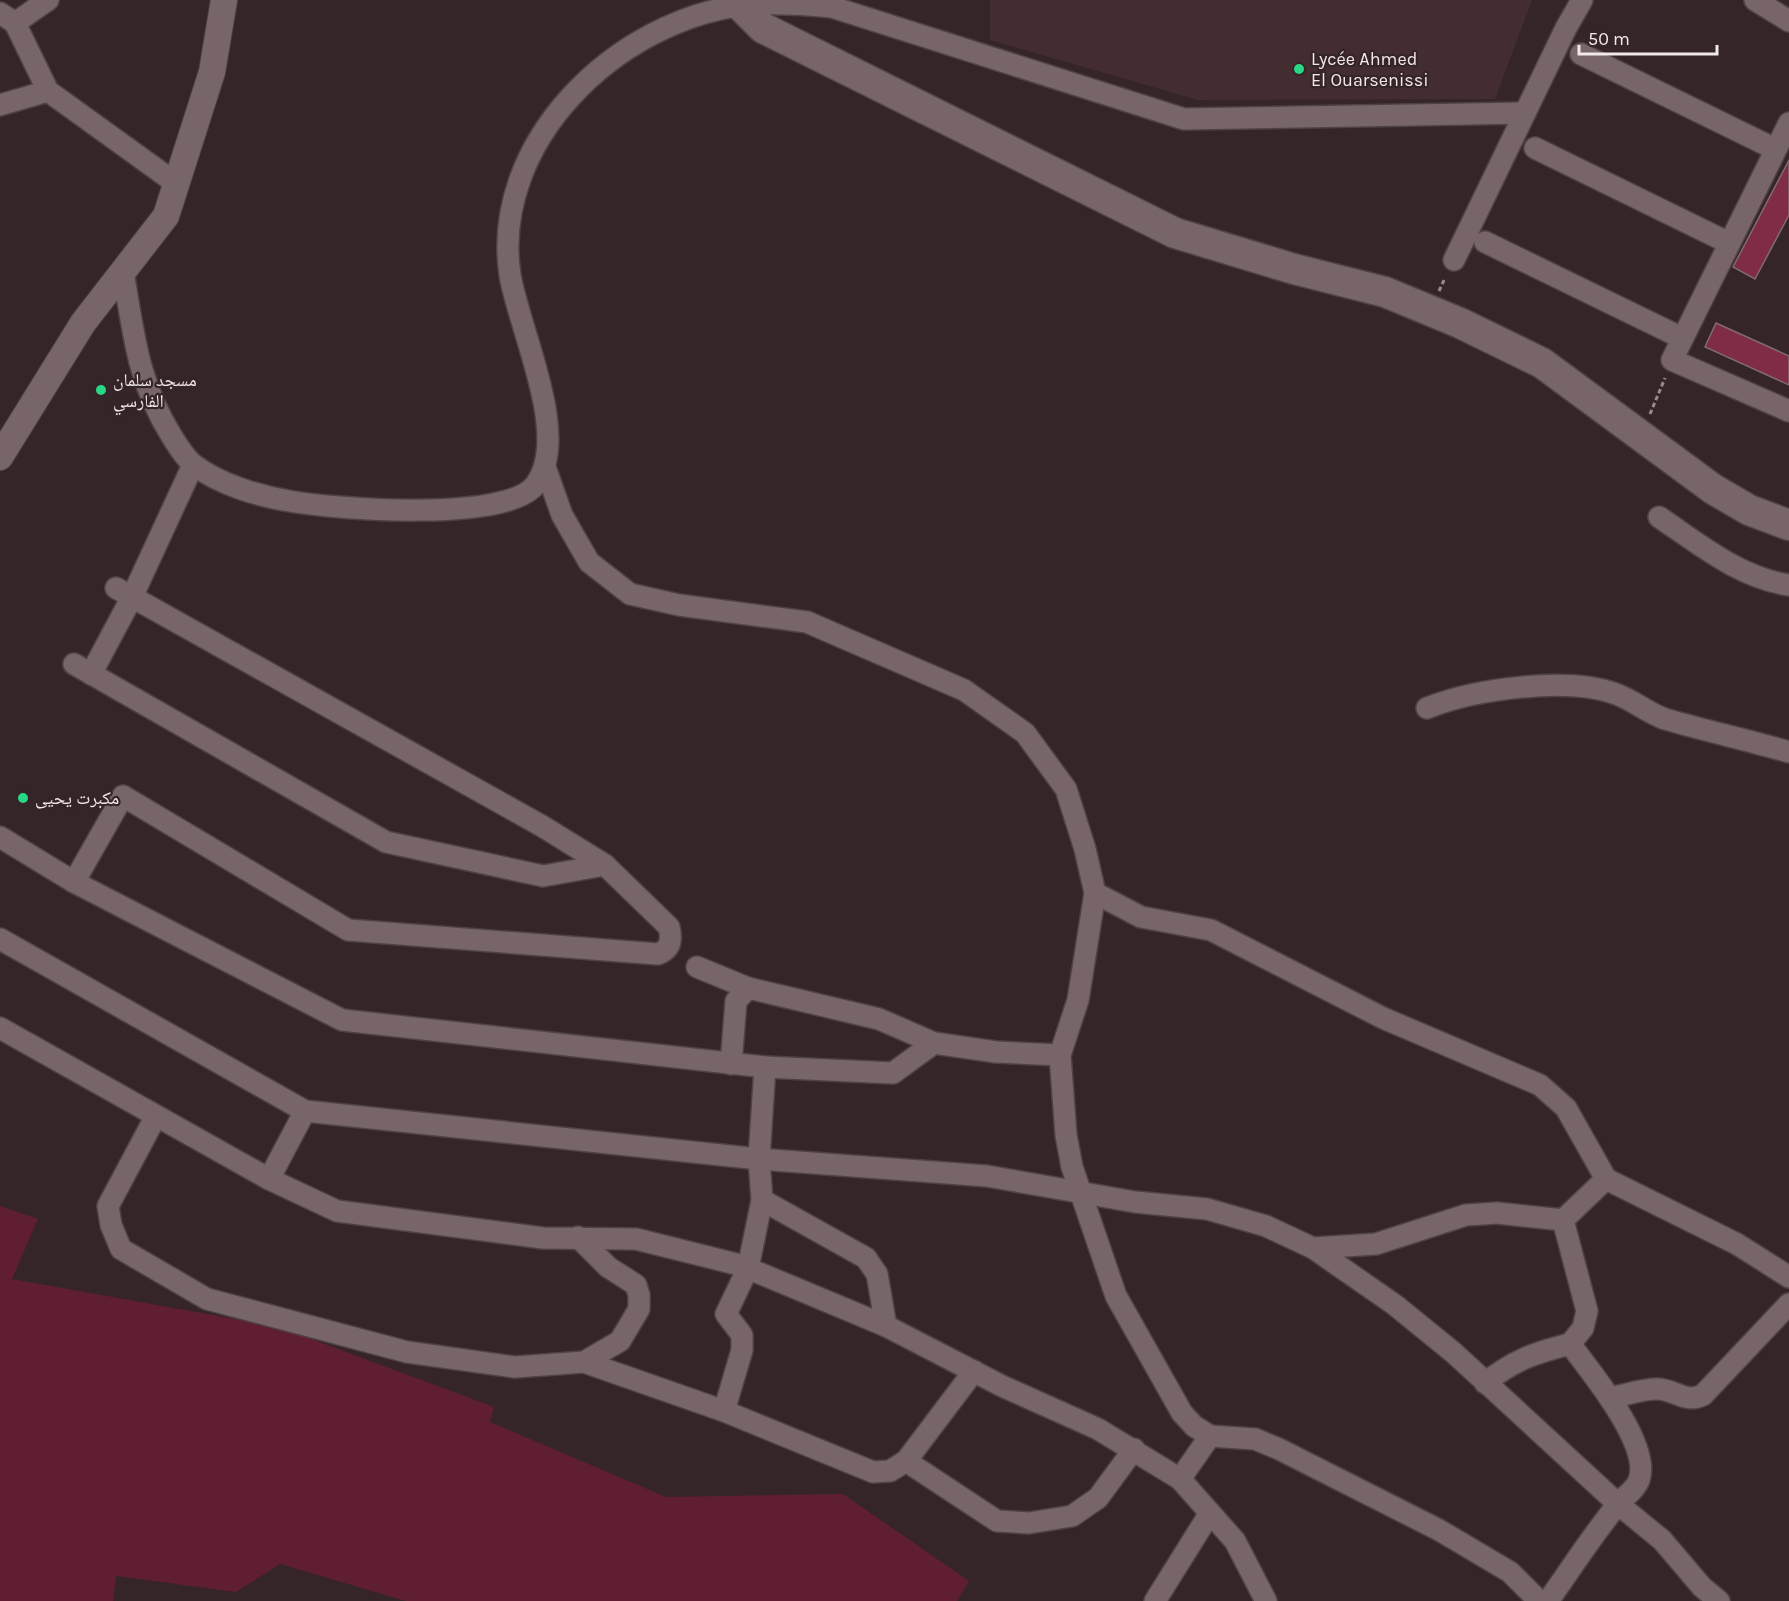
<svg xmlns="http://www.w3.org/2000/svg" width="1789" height="1601" font-family="Karla,'Noto Naskh Arabic',sans-serif">
  <style>
    .built { fill: #432d31 }
    .green { fill: #5f1f31 }
    .building { fill: #802c44; stroke: #7f6c6f; stroke-width: 1.5 }
    .lines { fill: none; stroke-linecap: round; stroke-linejoin: round }
    .minor-casing { stroke: #4f4245; stroke-width: 24 }
    .tertiary-casing { stroke: #4f4245; stroke-width: 28 }
    .secondary-casing { stroke: #4f4245; stroke-width: 33 }
    .path { stroke: #988a8d; stroke-width: 3; stroke-dasharray: 4.5 3; stroke-linecap: butt }
    .minor { stroke: #786569; stroke-width: 21 }
    .tertiary { stroke: #786569; stroke-width: 26 }
    .secondary { stroke: #786569; stroke-width: 30 }
    .poi-dot { fill: #29d885; stroke: #352528; stroke-width: 2 }
    .labels { text-anchor: middle; dominant-baseline: central; stroke-width: 4.5; stroke-linejoin: round; paint-order: stroke }
    .poi-label { font-size: 18px; fill: #f2e7e9; stroke: #352528; text-anchor: start }
  </style>
  <rect width="100%" height="100%" fill="#352528"/>
  <path class="built" d="M990 0H1532L1495 99 1198 100 990 40Z"/>
  <path class="green" d="M0 1206 38 1219 12 1279 279 1327 494 1407 490 1422 666 1497 843 1494 969 1581 957 1601H406L280 1564 236 1592 116 1576 113 1601H0Z"/>
  <g class="building">
    <path d="M1789 160V215L1755 279 1733 267Z"/>
    <path d="M1716 323 1789 356V385L1705 347Z"/>
  </g>
  <g class="lines">
    <defs>
      <g id="minor">
        <path d="M1755 0 1789 21"/>
        <path d="M0 13 15 23 48 0"/>
        <path d="M15 23 48 91 177 184"/>
        <path d="M1581 54 1775 149"/>
        <path d="M0 105 48 91"/>
        <path d="M1789 123 1672 360 1789 411"/>
        <path d="M1535 148 1729 243"/>
        <path d="M1485 242 1682 338"/>
        <path d="M1454 260 1566 28 1582 0"/>
        <path d="M123 272C134 334 137 380 171 435 177 445 185 458 194 465 219 484 258 496 289 501 333 509 509 523 536 484 571 435 519 330 510 275 490 141 617 21 743 5 773 2 802 4 832 7L1184 119 1525 113"/>
        <path d="M545 467 562 515 589 562 630 594 679 605 807 622 964 690 1025 733 1066 789 1085 849 1095 893 1078 1000 1060 1055 1066 1135 1072 1167 1116 1296 1182 1413 1194 1426 1210 1436 1255 1439 1279 1449 1439 1530 1510 1572 1539 1601"/>
        <path d="M1659 517C1699 544 1740 578 1789 585"/>
        <path d="M74 664 386 842 543 876 605 865"/>
        <path d="M91 674 132 597 193 465"/>
        <path d="M1427 708C1475 689 1567 676 1616 694 1633 700 1648 713 1665 719 1706 731 1748 740 1789 752"/>
        <path d="M0 837 74 882 342 1020 765 1067 759 1159 762 1200 748 1268 726 1314 742 1335V1350L724 1411"/>
        <path d="M74 882 123 796 348 930 658 954C671 949 672 939 669 927L605 865 542 826 116 588"/>
        <path d="M1095 893 1141 917 1211 930 1383 1018 1540 1085 1566 1108 1606 1179 1563 1220"/>
        <path d="M0 939 305 1111 759 1159 987 1176 1135 1202 1207 1209 1266 1226 1313 1248 1395 1305 1454 1353 1618 1504 1662 1540 1702 1587 1719 1601"/>
        <path d="M697 967 748 988"/>
        <path d="M0 1028 269 1179 337 1211 543 1238 636 1239 740 1265 886 1326 1002 1386 1098 1429 1180 1479"/>
        <path d="M731 1064 736 1001 748 988 879 1019 934 1043 996 1052 1060 1055"/>
        <path d="M765 1067 893 1073 934 1043"/>
        <path d="M156 1116 108 1206 111 1225 121 1249 207 1299 407 1352 515 1367 584 1362 620 1341 639 1309V1295L636 1285 608 1267 578 1237"/>
        <path d="M269 1179 305 1111"/>
        <path d="M1606 1179 1737 1244 1789 1277"/>
        <path d="M762 1200 866 1258 877 1274 886 1326"/>
        <path d="M1313 1248 1376 1244 1466 1215 1497 1213 1563 1220 1587 1311 1583 1328 1570 1344"/>
        <path d="M584 1362 724 1411 873 1472 890 1471 906 1461 974 1371"/>
        <path d="M1485 1383C1514 1360 1534 1353 1570 1344 1590 1371 1652 1445 1639 1480 1636 1489 1624 1497 1618 1504 1593 1534 1571 1569 1548 1601"/>
        <path d="M1610 1398C1625 1395 1642 1389 1657 1389 1675 1389 1685 1404 1703 1395L1789 1304"/>
        <path d="M1210 1436 1180 1479 1235 1541 1266 1601"/>
        <path d="M906 1461 997 1521 1029 1523 1072 1516 1098 1498 1134 1449"/>
        <path d="M1155 1601 1210 1513"/>
      </g>
      <path id="tertiary" d="M0 457 83 323 166 216 212 72 224 0"/>
      <path id="secondary" d="M739 0 741 6 763 28 1175 233 1294 269 1385 292 1460 323 1542 363 1713 489 1749 510 1789 525"/>
    </defs>
    <use href="#minor" class="minor-casing"/>
    <use href="#tertiary" class="tertiary-casing"/>
    <use href="#secondary" class="secondary-casing"/>
    <g class="path">
      <path d="M1439 291 1445 278"/>
      <path d="M1650 414 1665 378"/>
    </g>
    <use href="#minor" class="minor"/>
    <use href="#tertiary" class="tertiary"/>
    <use href="#secondary" class="secondary"/>
  </g>
  <g class="poi-dot">
    <circle cx="1299" cy="69" r="6"/>
    <circle cx="101" cy="390" r="6"/>
    <circle cx="23" cy="798" r="6"/>
  </g>
  <g class="labels">
    <g class="poi-label">
      <text x="1311" y="59">Lycée Ahmed<tspan x="1311" dy="21">El Ouarsenissi</tspan></text>
      <text x="113" y="380">مسجد سلمان<tspan x="113" dy="21">الفارسي</tspan></text>
      <text x="35" y="798">مكبرت يحيى</text>
    </g>
  </g>
  <path d="M1579 45v9h138v-9" fill="none" stroke="#f2e7e9" stroke-width="3"/>
  <text x="1588" y="45" font-size="18" fill="#f2e7e9" stroke="#352528" stroke-width="4.5" paint-order="stroke">50 m</text>
</svg>
